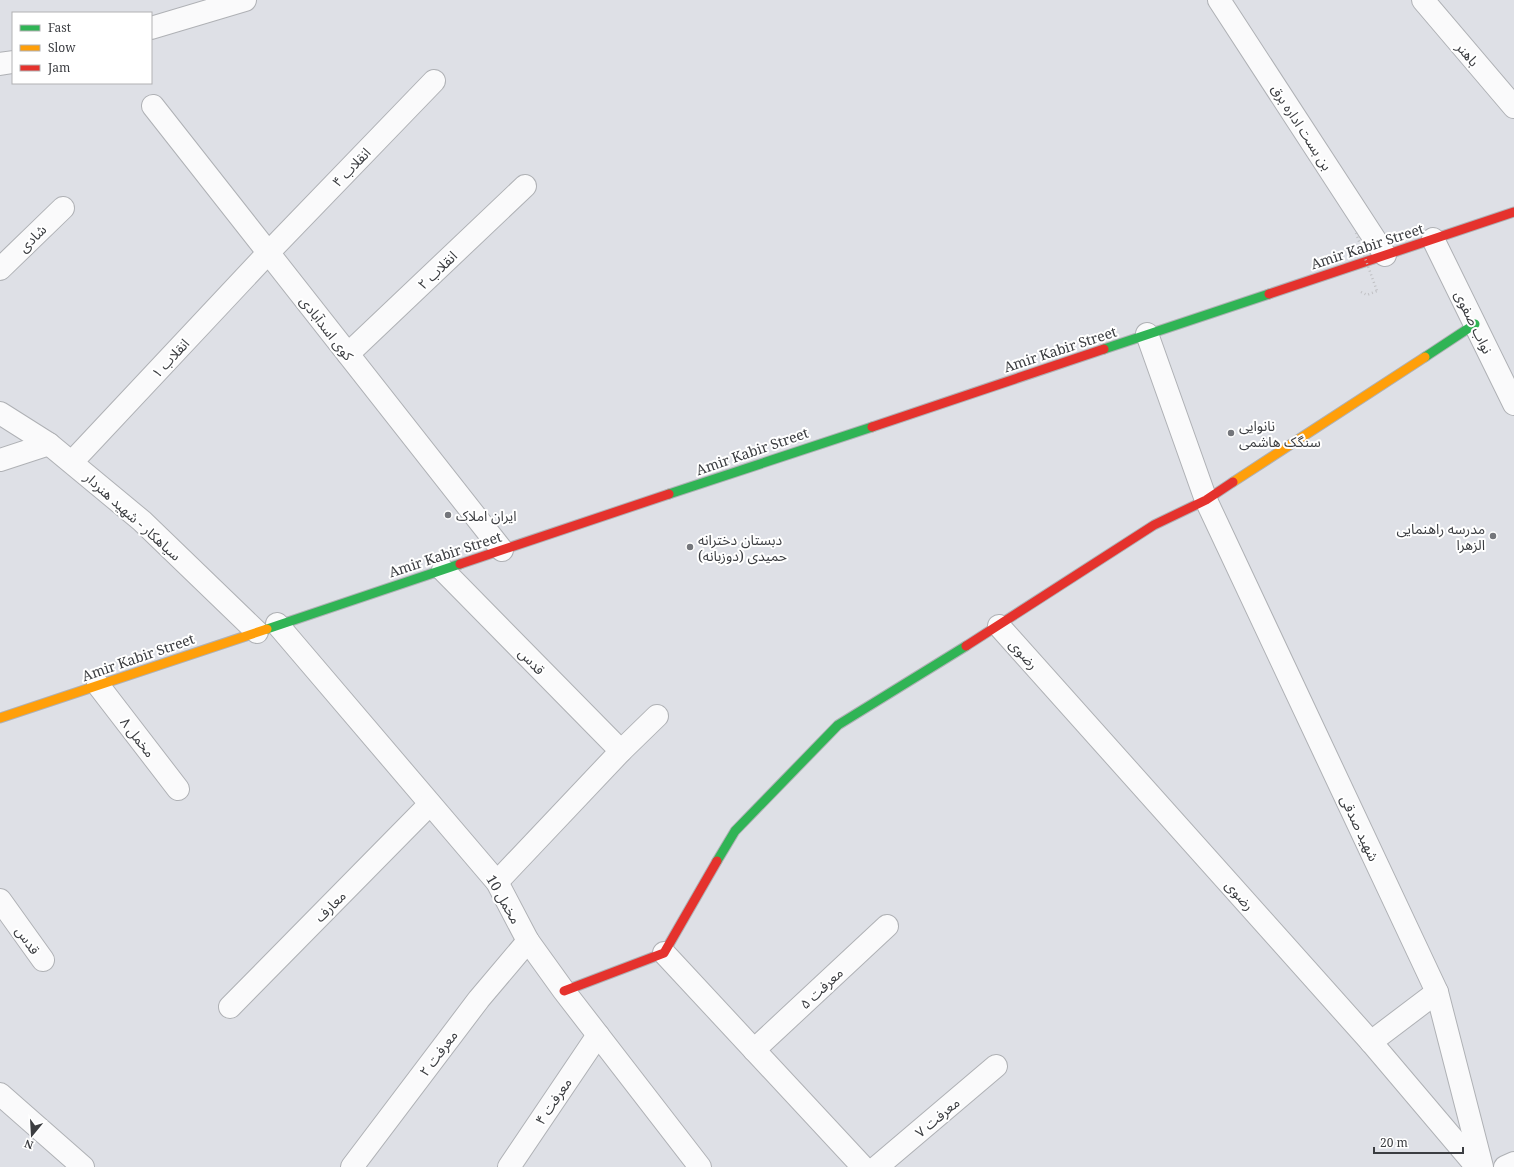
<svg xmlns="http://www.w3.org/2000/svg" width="1514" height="1167" font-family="'Noto Serif','Noto Sans Arabic',serif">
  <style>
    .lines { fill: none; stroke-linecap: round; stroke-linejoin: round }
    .street-casing { stroke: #afb1b5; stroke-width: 24 }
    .fast-casing { stroke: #afb1b5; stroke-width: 11 }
    .slow-casing { stroke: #afb1b5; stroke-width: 11 }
    .jam-casing { stroke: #afb1b5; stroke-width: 11 }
    .path { stroke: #c0c1c4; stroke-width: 2.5; stroke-dasharray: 1 3; stroke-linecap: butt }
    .street { stroke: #fafafb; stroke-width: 22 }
    .fast { stroke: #30b455; stroke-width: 9 }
    .slow { stroke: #ff9f0a; stroke-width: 9 }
    .jam { stroke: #e5322d; stroke-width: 9 }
    .path-bridge { stroke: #c0c1c4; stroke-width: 2.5; stroke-dasharray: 1 3; stroke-linecap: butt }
    .poi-dot { fill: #74767b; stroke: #fff; stroke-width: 1.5 }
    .labels { text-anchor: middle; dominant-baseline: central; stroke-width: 4; stroke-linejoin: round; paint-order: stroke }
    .street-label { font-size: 14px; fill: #3b3d41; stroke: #fff }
    .poi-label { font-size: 14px; fill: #3b3d41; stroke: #fff; text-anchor: start }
  </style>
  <rect width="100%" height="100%" fill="#dee0e6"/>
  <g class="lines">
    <defs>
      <g id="street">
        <path d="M1219 0 1385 255"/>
        <path d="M1423 0 1514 107"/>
        <path d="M151 28 245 0"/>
        <path d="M0 64 13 62"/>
        <path d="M153 106 502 550"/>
        <path d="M1433 239 1514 404"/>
        <path d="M0 269 63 208"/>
        <path d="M1147 334 1206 500 1437 992 1482 1167"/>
        <path d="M348 354 525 186"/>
        <path d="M0 413 49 444 142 521 257 632"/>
        <path d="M0 460 49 444"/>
        <path d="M72 462 268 253 434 81"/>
        <path d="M443 570 621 751"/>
        <path d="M277 624 497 882 528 941 564 991 700 1167"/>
        <path d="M999 626 1371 1042 1477 1167"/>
        <path d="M98 685 178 789"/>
        <path d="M497 882 621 751 657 716"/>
        <path d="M0 900 43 960"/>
        <path d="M664 953 863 1167"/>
        <path d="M230 1007 430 804"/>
        <path d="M1371 1042 1437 992"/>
        <path d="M754 1050 887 926"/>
        <path d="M0 1094 83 1167"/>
        <path d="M352 1167 479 999 528 941"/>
        <path d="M509 1167 598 1035"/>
        <path d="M877 1167 996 1066"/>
        <path d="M1505 1167 1514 1163"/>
      </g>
      <g id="fast">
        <path d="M1104 349 1269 294"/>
        <path d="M1425 357 1475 324"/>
        <path d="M669 494 872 427"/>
        <path d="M267 629 460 564"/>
        <path d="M717 861 735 831 838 725 966 646"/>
      </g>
      <g id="slow">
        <path d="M1233 482 1425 357"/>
        <path d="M0 718 267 629"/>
      </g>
      <g id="jam">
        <path d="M1269 294 1514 212"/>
        <path d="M872 427 1104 349"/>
        <path d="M460 564 669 494"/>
        <path d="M966 646 1154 525 1206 500 1233 482"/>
        <path d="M564 991 664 953 717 861"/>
      </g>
    </defs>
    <use href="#street" class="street-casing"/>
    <use href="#fast" class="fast-casing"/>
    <use href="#slow" class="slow-casing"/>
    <use href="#jam" class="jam-casing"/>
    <path class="path" d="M1361 292 1367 295 1377 291"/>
    <use href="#street" class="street"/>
    <use href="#fast" class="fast"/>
    <use href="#slow" class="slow"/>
    <use href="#jam" class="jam"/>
    <path class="path-bridge" d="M1356 233 1377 291"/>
  </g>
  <g class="poi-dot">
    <circle cx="1231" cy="433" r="4"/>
    <circle cx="448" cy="515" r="4"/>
    <circle cx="1493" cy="536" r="4"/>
    <circle cx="690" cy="547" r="4"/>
  </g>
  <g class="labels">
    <g class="street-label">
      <text transform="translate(1468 54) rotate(50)">باهنر</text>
      <text transform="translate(1302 127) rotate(57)">بن بست اداره برق</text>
      <text transform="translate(351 167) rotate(-46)">انقلاب ۴</text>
      <text transform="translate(32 238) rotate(-44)">شادی</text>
      <text transform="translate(1367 246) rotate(-18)">Amir Kabir Street</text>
      <text transform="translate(437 270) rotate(-44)">انقلاب ۲</text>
      <text transform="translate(1474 322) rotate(64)">نواب صفوی</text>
      <text transform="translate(327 328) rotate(52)">کوی اسدآبادی</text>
      <text transform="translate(1060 349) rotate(-18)">Amir Kabir Street</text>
      <text transform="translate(170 358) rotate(-47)">انقلاب ۱</text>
      <text transform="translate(752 451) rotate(-19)">Amir Kabir Street</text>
      <text transform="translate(133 516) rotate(42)">سیاهکار - شهید هنردار</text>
      <text transform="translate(445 554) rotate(-18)">Amir Kabir Street</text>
      <text transform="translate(1024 654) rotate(48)">رضوی</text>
      <text transform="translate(138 657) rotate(-19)">Amir Kabir Street</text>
      <text transform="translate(532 661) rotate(46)">قدس</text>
      <text transform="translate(138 737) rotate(52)">مخمل ۸</text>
      <text transform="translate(1360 828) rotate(65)">شهید صدقی</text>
      <text transform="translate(1240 895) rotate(48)">رضوی</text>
      <text transform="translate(504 899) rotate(60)">مخمل 10</text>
      <text transform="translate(330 906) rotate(-45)">معارف</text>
      <text transform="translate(28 940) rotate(55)">قدس</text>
      <text transform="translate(821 988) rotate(-43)">معرفت ۵</text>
      <text transform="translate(438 1053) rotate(-53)">معرفت ۲</text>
      <text transform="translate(553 1101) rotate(-56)">معرفت ۴</text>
      <text transform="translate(937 1117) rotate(-40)">معرفت ۷</text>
    </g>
    <g class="poi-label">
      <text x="1239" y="425">نانوایی<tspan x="1239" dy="16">سنگک هاشمی</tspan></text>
      <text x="456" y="515">ایران املاک</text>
      <text x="1485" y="528" text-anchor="end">مدرسه راهنمایی<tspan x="1485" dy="16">الزهرا</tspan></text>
      <text x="698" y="539">دبستان دخترانه<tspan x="698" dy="16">حمیدی (دوزبانه)</tspan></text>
    </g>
  </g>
  <rect x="12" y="12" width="140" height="72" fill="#ffffff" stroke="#b1b1b3"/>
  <rect x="20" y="25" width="20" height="6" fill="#30b455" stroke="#b1b1b3"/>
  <text x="48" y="32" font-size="12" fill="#3b3d41">Fast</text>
  <rect x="20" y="45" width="20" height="6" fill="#ff9f0a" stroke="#b1b1b3"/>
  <text x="48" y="52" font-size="12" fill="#3b3d41">Slow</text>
  <rect x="20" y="65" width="20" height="6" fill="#e5322d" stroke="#b1b1b3"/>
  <text x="48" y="72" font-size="12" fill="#3b3d41">Jam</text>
  <g transform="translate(32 1135) rotate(198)" stroke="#ffffff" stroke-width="3" paint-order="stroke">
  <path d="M0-3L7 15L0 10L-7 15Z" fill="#3b3d41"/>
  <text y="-6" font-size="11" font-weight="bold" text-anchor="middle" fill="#3b3d41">N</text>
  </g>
  <path d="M1374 1147v6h89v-6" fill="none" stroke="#3b3d41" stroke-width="2"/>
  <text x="1380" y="1147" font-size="12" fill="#3b3d41" stroke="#ffffff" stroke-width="3" paint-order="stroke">20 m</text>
</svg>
